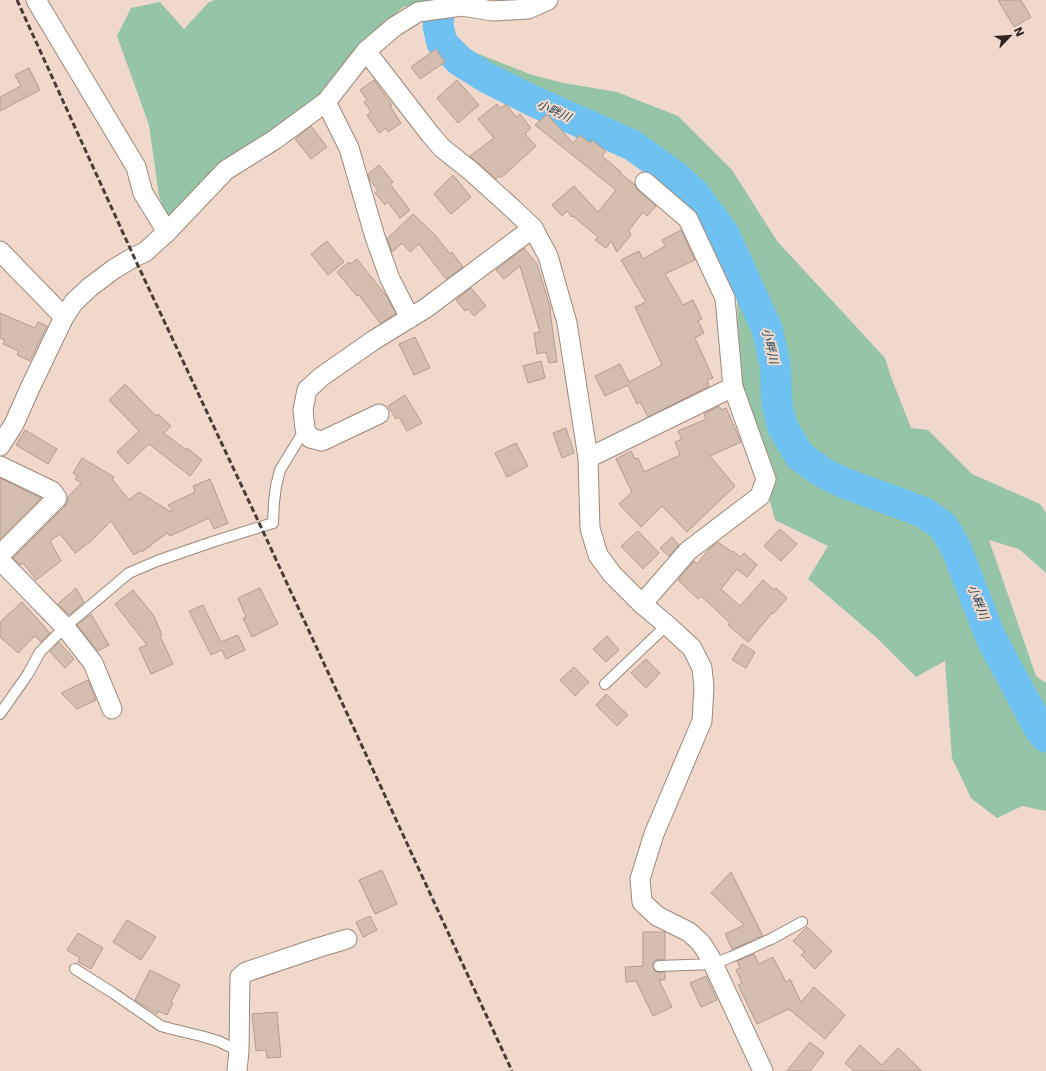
<svg xmlns="http://www.w3.org/2000/svg" width="1046" height="1071" font-family="'DejaVu Sans','Noto Sans JP',sans-serif">
  <style>
    .green { fill: #95c4a7 }
    .lines { fill: none; stroke-linecap: round; stroke-linejoin: round }
    .river { stroke: #6ec1f1; stroke-width: 31 }
    .building { fill: #d4beb0; stroke: #b39d8f }
    .lane-casing { stroke: #9d887a; stroke-width: 12 }
    .street-casing { stroke: #9d887a; stroke-width: 21 }
    .lane { stroke: #fff; stroke-width: 10 }
    .street { stroke: #fff; stroke-width: 19 }
    .rail { stroke: #483d37; stroke-width: 3; stroke-dasharray: 6 3; stroke-linecap: butt }
    .labels { text-anchor: middle; dominant-baseline: central; stroke-width: 4; stroke-linejoin: round; paint-order: stroke }
    .water-label { font-size: 12px; font-style: italic; fill: #1a3e52; stroke: #f0d9ca }
  </style>
  <rect width="100%" height="100%" fill="#f0d9ca"/>
  <g class="green">
    <path d="M215 0H439L403 7 359 46 320 101 188 196 167 217 159 196 149 125 117 36 131 8 160 2 184 29 209 2Z"/>
    <path d="M466 49 532 75 564 83 617 92 678 116 732 170 777 241 885 358 890 374 911 428 928 430 972 474 1040 504 1046 513V573L1019 549 989 540 1036 676 1046 683V811L1022 806 997 818 971 798 952 758 945 661 916 677 877 638 808 579 828 546 775 520 740 386 737 295 711 247 692 207 641 163 579 114 513 83Z"/>
  </g>
  <g class="lines">
    <path class="river" d="M440 0 438 26 442 43 460 61 487 78 533 101 632 145 674 175 693 192 724 234 767 329 775 364 777 404 783 428 800 456 822 472 844 483 923 512 943 526 956 548 991 638 1040 730 1046 737"/>
  </g>
  <g class="building">
    <path d="M998 0H1021L1031 17 1014 27Z"/>
    <path d="M436 49 445 62 420 79 411 67Z"/>
    <path d="M29 68 40 90 0 111V97L21 86 15 75Z"/>
    <path d="M374 80 392 105 390 106 401 123 388 132 386 128 379 133 367 115 371 112 364 102 367 100 360 90Z"/>
    <path d="M457 80 479 105 458 123 437 98Z"/>
    <path d="M497 104 501 108 506 104 516 117 520 114 531 128 525 134 536 146 502 177 500 176 496 179 470 156 494 138 478 119Z"/>
    <path d="M547 114 573 143 580 135 590 143 592 140 606 151 602 156 621 172 620 173 635 185 638 190 656 206 647 216 643 212 629 230 631 235 617 252 611 241 606 248 595 240 598 237 573 216 572 217 567 211 562 216 552 205 574 186 598 212 616 190 535 125Z"/>
    <path d="M311 126 327 147 311 159 295 139Z"/>
    <path d="M379 165 393 182 390 184 410 210 400 218 388 202 385 205 375 193 378 190 370 180 368 174Z"/>
    <path d="M453 175 471 197 451 214 434 194Z"/>
    <path d="M413 214 435 235 450 254 452 252 463 267 446 279 419 244 410 252 402 243 392 252 387 239Z"/>
    <path d="M681 230 695 260 665 274 683 305 693 300 702 319 698 321 704 333 695 338 713 378 707 380 709 386 648 417 640 402 637 404 628 385 605 396 595 376 620 364 629 382 662 365 635 307 646 302 621 260 639 251 643 259 665 246 662 240Z"/>
    <path d="M327 241 344 262 328 275 311 254Z"/>
    <path d="M524 248 537 264 551 310H550L557 362 549 363 546 352 537 354 534 333 540 332 520 266 504 279 496 270Z"/>
    <path d="M357 259 387 297 396 314 380 323 359 295 357 296 337 272 349 262 351 264Z"/>
    <path d="M471 288 486 306 474 316 468 309 465 311 456 300Z"/>
    <path d="M0 313 35 328 38 322 47 326 30 361 17 355 19 351 3 344 5 340 0 338Z"/>
    <path d="M415 337 430 368 414 375 399 344Z"/>
    <path d="M541 361 545 378 528 383 523 366Z"/>
    <path d="M125 384 156 416 158 414 171 426 164 433 186 450 187 448 202 460 190 476 149 444 128 464 117 452 139 431 109 400Z"/>
    <path d="M405 395 422 423 407 431 399 417 396 419 388 406Z"/>
    <path d="M719 406 721 410 726 408 741 442 710 456 735 486 687 532 662 506 641 527 619 504 632 492 616 459 631 451 635 459 638 458 644 472 680 455 675 442 682 439 678 431 706 419 704 414Z"/>
    <path d="M566 428 574 453 562 458 553 433Z"/>
    <path d="M25 430 57 449 48 464 16 445Z"/>
    <path d="M516 443 528 466 507 477 495 453Z"/>
    <path d="M82 458 114 477 112 479 129 500 139 492 171 512 172 510 168 505 195 492 193 486 210 479 228 523 214 529 209 518 170 536 167 533 142 552 141 550 134 555 111 521 91 541 75 553 60 534 50 541 61 561 36 580 23 563 20 565 13 558 65 506 67 502 68 497 81 483 75 479 77 476 73 473Z"/>
    <path d="M0 478 19 487 27 492 28 491 41 498 0 539Z"/>
    <path d="M780 529 797 544 781 561 764 546Z"/>
    <path d="M638 531 659 553 643 569 621 546Z"/>
    <path d="M672 537 679 545 669 556 660 548Z"/>
    <path d="M718 542 732 552 733 551 740 557 744 553 757 565 747 577 737 569 721 589 740 606 763 580 774 590 776 588 787 598 773 614 772 613 748 642 728 625 730 623 701 596 698 599 678 580 694 561 697 564 709 549Z"/>
    <path d="M76 588 84 602 69 615 58 604Z"/>
    <path d="M260 588 278 624 252 637 243 618 246 617 238 598Z"/>
    <path d="M133 590 154 616 162 635 160 636 173 664 151 674 139 648 147 645 115 604Z"/>
    <path d="M22 602 50 633 41 642 35 636 18 653 0 637V622Z"/>
    <path d="M203 605 221 642 238 635 245 650 226 659 222 650 211 655 189 611Z"/>
    <path d="M91 614 109 645 98 651 77 625Z"/>
    <path d="M607 636 619 650 606 662 593 649Z"/>
    <path d="M59 642 74 659 65 668 50 652Z"/>
    <path d="M742 644 755 652 746 668 732 660Z"/>
    <path d="M646 659 660 673 646 688 631 673Z"/>
    <path d="M574 667 589 682 575 696 560 680Z"/>
    <path d="M88 680 96 700 77 709 61 693Z"/>
    <path d="M606 694 628 715 617 726 596 705Z"/>
    <path d="M382 870 397 904 375 914 359 880Z"/>
    <path d="M731 872 763 936 758 938 757 937 752 941 732 949 725 934 744 925 711 893Z"/>
    <path d="M370 916 377 930 363 937 356 922Z"/>
    <path d="M127 920 156 937 141 960 113 942Z"/>
    <path d="M807 927 832 951 815 969 801 955 805 952 793 941Z"/>
    <path d="M643 932H665V959L656 960 653 963V967L654 970 656 972H665V980H659L672 1007 653 1016 636 981 626 982 625 967 643 966Z"/>
    <path d="M78 933 103 948 91 969 78 962 80 958 67 950Z"/>
    <path d="M754 954 759 964 773 957 786 982 790 979 801 1002 814 987 845 1015 825 1039 789 1009 757 1024 738 985 742 983 736 970 740 968 737 961Z"/>
    <path d="M150 970 180 985 171 1002 173 1003 167 1015 158 1011 157 1014 135 1000Z"/>
    <path d="M706 976 717 1000 701 1007 690 983Z"/>
    <path d="M277 1012 281 1057 267 1058 266 1050 256 1051 252 1014Z"/>
    <path d="M810 1042 824 1053 810 1071H787Z"/>
    <path d="M860 1045 882 1065 898 1048 922 1071H854L845 1063Z"/>
  </g>
  <g class="lines">
    <defs>
      <g id="lane">
        <path d="M605 684 667 625"/>
        <path d="M0 714 28 674 40 652 65 627 129 573 157 561 212 542 273 523 274 502 276 486 280 470 305 429"/>
        <path d="M659 966 713 964 731 957 771 939 802 922"/>
        <path d="M75 969 113 993 161 1026 172 1029 201 1036 218 1041 239 1051"/>
      </g>
      <g id="street">
        <path d="M36 0 136 167 143 193 167 232"/>
        <path d="M366 51 430 134 442 148 471 171 513 209 533 228 548 256 567 323 588 458 590 528 598 555 612 574 642 604 667 625 692 648 702 668 704 687 702 721 654 834 640 879 642 902 657 916 689 932 701 943 710 957 763 1071"/>
        <path d="M326 102 349 148 375 237 390 279 410 318"/>
        <path d="M0 251 64 317"/>
        <path d="M379 414 322 441 310 438 305 429 303 410 307 390 321 377 374 340 426 308 533 228"/>
        <path d="M0 446 14 424 30 388 64 317 74 302 90 287 114 269 134 257 145 252 167 232 226 170 274 140 326 102 366 51 394 27 418 12 462 6 493 11 528 9 548 0"/>
        <path d="M588 458 733 387"/>
        <path d="M0 466 52 491 57 498 0 555"/>
        <path d="M0 560 65 627 93 663 112 709"/>
        <path d="M642 604 688 551 760 496 766 479 733 387 725 298 688 219 645 182"/>
        <path d="M237 1071 239 1051 240 977 246 972 317 948 347 939"/>
      </g>
    </defs>
    <use href="#lane" class="lane-casing"/>
    <use href="#street" class="street-casing"/>
    <use href="#lane" class="lane"/>
    <use href="#street" class="street"/>
    <path class="rail" d="M17 0 134 257 261 527 512 1071"/>
  </g>
  <g class="labels">
    <g class="water-label">
      <text transform="translate(554 111) rotate(24)">小畔川</text>
      <text transform="translate(770 346) rotate(77)">小畔川</text>
      <text transform="translate(978 602) rotate(69)">小畔川</text>
    </g>
  </g>
  <g transform="translate(1010 36) rotate(65)" stroke="#f0d9ca" stroke-width="3" paint-order="stroke">
  <path d="M0-3L7 15L0 10L-7 15Z" fill="#2f2621"/>
  <text y="-6" font-size="11" font-weight="bold" text-anchor="middle" fill="#2f2621">N</text>
  </g>
</svg>
